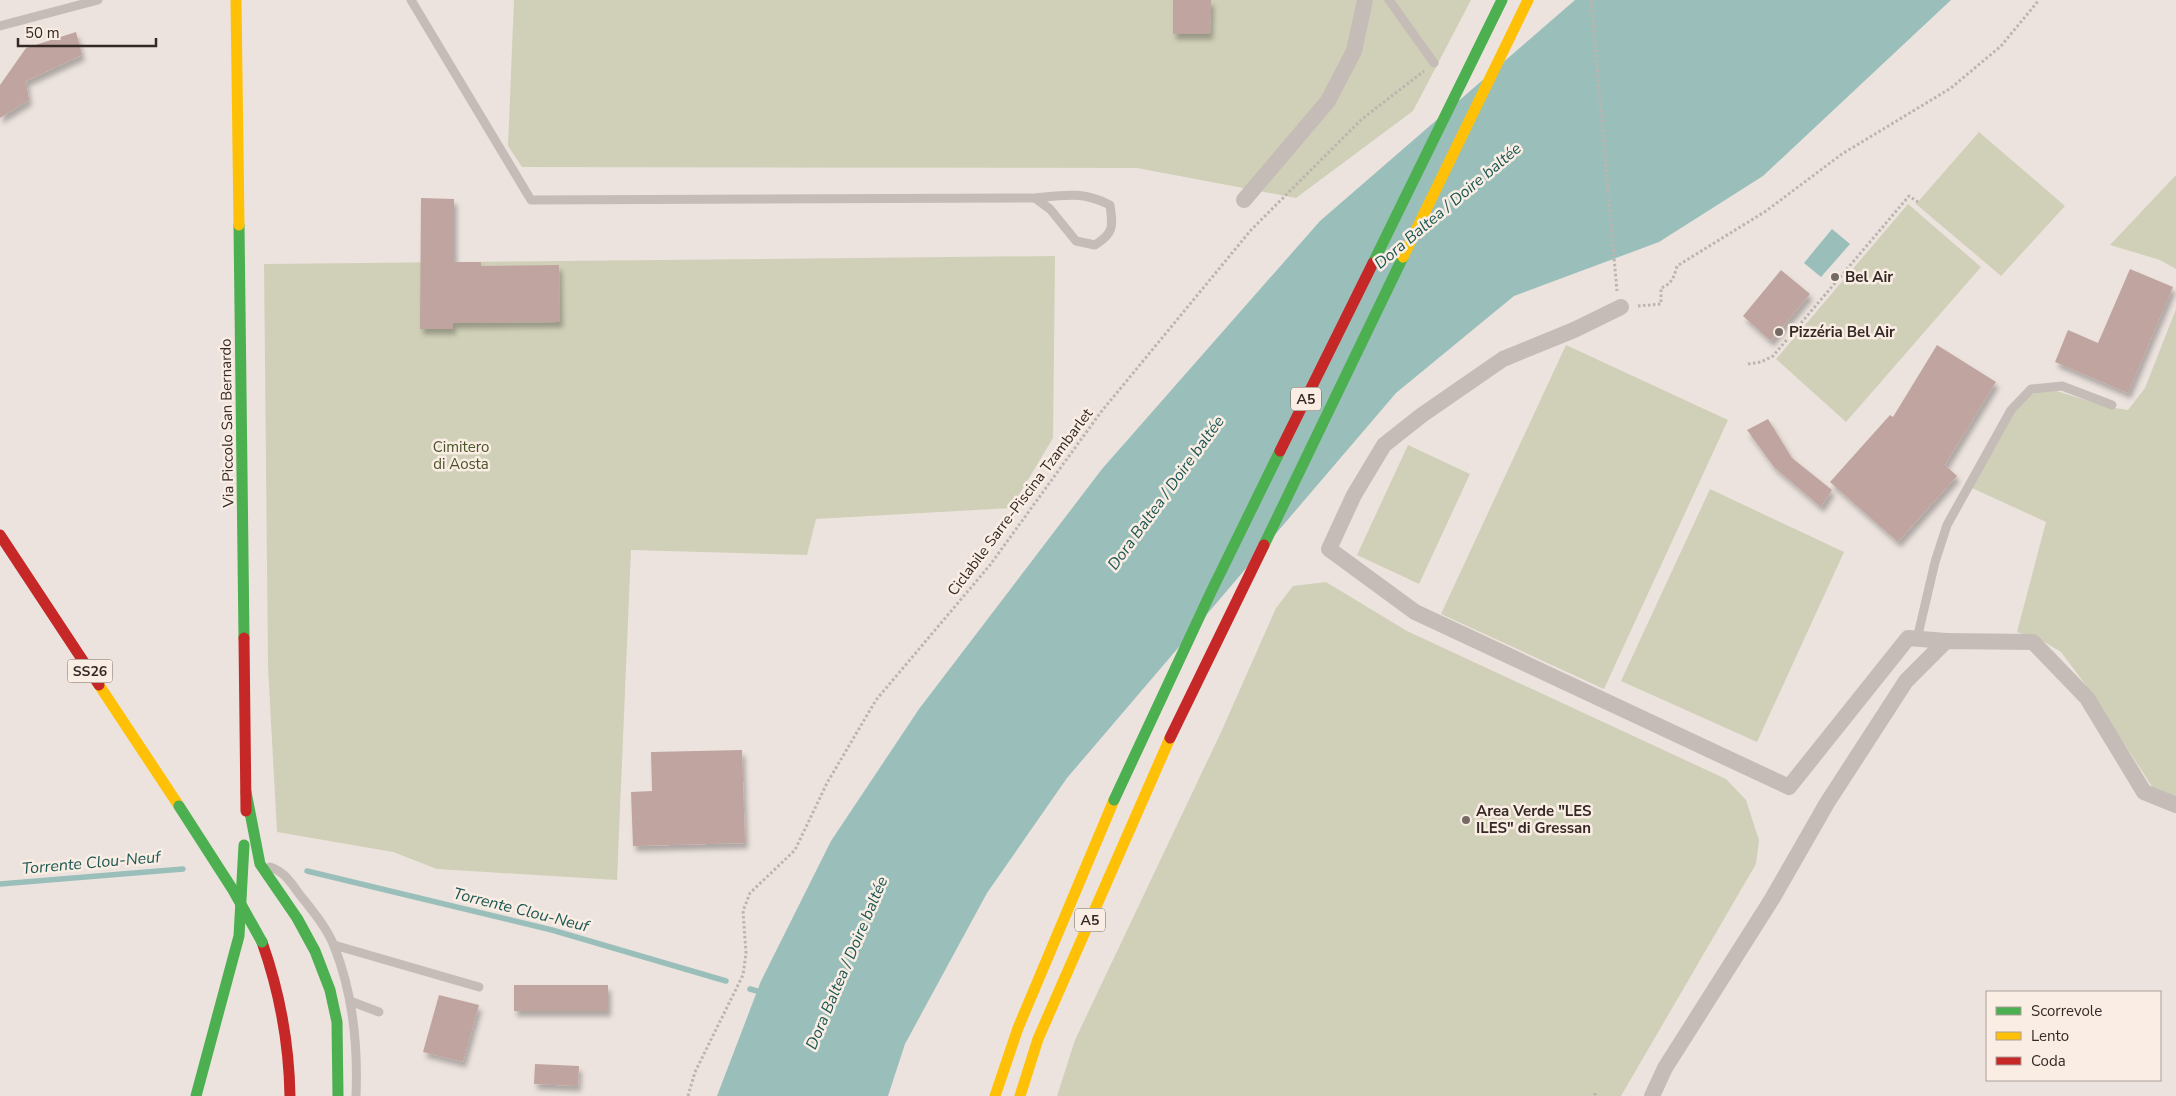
<svg xmlns="http://www.w3.org/2000/svg" width="2176" height="1096" font-family="'Nunito Sans',sans-serif">
  <style>
    .green { fill: #d0d0b8 }
    .water { fill: #9abfba }
    .lines { fill: none; stroke-linecap: round; stroke-linejoin: round }
    .stream { stroke: #9abfba; stroke-width: 5.5 }
    .building { fill: #c0a49f; filter: url(#shadow) }
    .path { stroke: #bdb4b0; stroke-width: 3; stroke-dasharray: 2.5 2.5; stroke-linecap: butt }
    .lane { stroke: #c5bcb7; stroke-width: 9 }
    .street { stroke: #c5bcb7; stroke-width: 16 }
    .fast { stroke: #4caf50; stroke-width: 11 }
    .slow { stroke: #ffc107; stroke-width: 11 }
    .jam { stroke: #c62828; stroke-width: 11 }
    .fast-bridge { stroke: #4caf50; stroke-width: 11 }
    .jam-bridge { stroke: #c62828; stroke-width: 11 }
    .poi-dot { fill: #756a66; stroke: #f9ede4; stroke-width: 2 }
    .labels { text-anchor: middle; dominant-baseline: central; stroke-width: 5; stroke-linejoin: round; paint-order: stroke }
    .shield { fill: #f9ede4; stroke: #70645f; stroke-width: 1 }
    .shield-label { font-size: 14px; font-weight: bold; fill: #352926 }
    .poi-label { font-size: 15px; font-weight: bold; fill: #352926; stroke: #f9ede4; text-anchor: start }
    .street-label { font-size: 15px; fill: #352926; stroke: #f9ede4 }
    .park-label { font-size: 15px; fill: #4a5429; stroke: #f9ede4 }
    .water-label { font-size: 16px; font-style: italic; fill: #1b5753; stroke: #f9ede4 }
  </style>
  <defs>
    <filter id="shadow"><feDropShadow dx="3" dy="5.5" stdDeviation="2.5" flood-color="#0004"/></filter>
  </defs>
  <rect width="100%" height="100%" fill="#ece3de"/>
  <g class="green">
    <path d="M514 0H1471L1413 111 1296 198 1137 168 522 167 508 146Z"/>
    <path d="M1979 132 2065 206 2001 276 1916 204Z"/>
    <path d="M2176 175V269L2160 260 2110 245Z"/>
    <path d="M1908 204 1981 267 1846 422 1776 359Z"/>
    <path d="M1055 256 1053 438 1011 508 816 519 807 555 631 550 617 880 437 869 393 852 277 832 268 667 264 264Z"/>
    <path d="M2176 309V803L2153 788 2088 688 2061 652 2043 641 2017 632 2046 522 1972 488 2001 432 2025 397 2047 388 2108 407 2128 410 2145 388Z"/>
    <path d="M1566 345 1728 420 1604 689 1441 614Z"/>
    <path d="M1408 445 1470 474 1419 584 1357 555Z"/>
    <path d="M1710 489 1844 552 1757 742 1621 681Z"/>
    <path d="M1326 582 1407 631 1726 779 1746 800 1759 840 1756 864 1621 1096H1057L1075 1040 1222 730 1276 608 1293 586Z"/>
  </g>
  <g class="water">
    <path d="M1575 0H1951L1763 176 1659 242 1514 296 1396 393 1067 778 987 893 905 1044 888 1096H717L761 981 831 841 919 709 1102 469 1320 221Z"/>
    <path d="M1832 229 1850 244 1821 277 1804 263Z"/>
  </g>
  <g class="lines">
    <g class="stream">
      <path d="M307 871 552 930 726 981"/>
      <path d="M0 884 183 869"/>
      <path d="M750 989 757 991"/>
    </g>
  </g>
  <g class="building">
    <path d="M1173 0H1211L1210 34H1173Z"/>
    <path d="M76 32 82 55 26 81 29 100 0 118V85L26 48Z"/>
    <path d="M421 198 454 199V262H481V266L559 265 560 322 453 323V329H420Z"/>
    <path d="M2130 269 2173 287 2128 393 2055 362 2068 330 2098 343Z"/>
    <path d="M1781 270 1810 294 1771 341 1743 316Z"/>
    <path d="M1937 345 1996 382 1945 465 1957 476 1898 542 1830 482 1890 415 1893 417Z"/>
    <path d="M1768 419 1792 458 1832 490 1821 507 1774 467 1747 430Z"/>
    <path d="M742 750 745 843 633 846 631 792 652 791 651 752Z"/>
    <rect x="514" y="985" width="94" height="26"/>
    <path d="M439 995 479 1005 463 1062 423 1052Z"/>
    <path d="M535 1064 579 1066 578 1086 534 1084Z"/>
  </g>
  <g class="lines">
    <g class="path">
      <path d="M1591 0 1617 291"/>
      <path d="M1638 306 1661 304V288C1672 284 1674 277 1677 266L1766 211 1842 154 1951 88 2001 46 2039 0"/>
      <path d="M1748 364 1761 362 1773 356 1909 196 1918 202"/>
      <path d="M1595 1093V1096"/>
      <path d="M688 1096 695 1072 743 975 746 953 743 911 750 893 795 850 827 783 876 700 990 565 1101 412 1251 230 1362 119 1424 71"/>
    </g>
    <g class="lane">
      <path d="M411 0 531 200 1035 198C1065 195 1082 191 1110 205 1113 227 1114 233 1095 245L1076 241 1050 209 1035 198"/>
      <path d="M1389 0 1434 63"/>
      <path d="M0 26 98 0"/>
      <path d="M1917 639 1935 562 1947 525 2011 410 2031 389 2062 386 2112 405"/>
      <path d="M270 867C285 872 291 883 300 895 312 910 327 928 334 946 353 993 358 1046 356 1096"/>
      <path d="M334 945 479 987"/>
      <path d="M350 1001 379 1012"/>
    </g>
    <g class="street">
      <path d="M1244 200 1328 101 1354 51 1365 0"/>
      <path d="M1621 307 1574 330 1503 359 1422 415 1384 445 1354 495 1329 549 1415 612 1789 787 1908 638 1946 641"/>
      <path d="M1652 1096 1665 1068 1772 899 1827 803 1906 681 1946 641 2033 642 2087 698 2144 792 2176 805"/>
    </g>
    <g class="fast">
      <path d="M239 225 244 638"/>
      <path d="M1264 545 1403 257"/>
      <path d="M246 792 260 864 297 918 315 951 330 990 337 1022 338 1096"/>
      <path d="M196 1096 239 936 244 845"/>
    </g>
    <g class="slow">
      <path d="M236 0 239 225"/>
      <path d="M1403 257 1528 0"/>
      <path d="M99 685 179 806"/>
      <path d="M995 1096 1018 1028 1114 800"/>
      <path d="M1020 1096 1038 1039 1170 738"/>
    </g>
    <g class="jam">
      <path d="M0 535 99 685"/>
      <path d="M244 638 246 811"/>
      <path d="M1170 738 1264 545"/>
      <path d="M262 942C280 993 289 1042 290 1096"/>
    </g>
    <g class="fast-bridge">
      <path d="M1373 263 1502 0"/>
      <path d="M1114 800 1211 592 1280 451"/>
      <path d="M179 806 233 890 262 942"/>
    </g>
    <path class="jam-bridge" d="M1280 451 1373 263"/>
  </g>
  <g class="poi-dot">
    <circle cx="1835" cy="277" r="5"/>
    <circle cx="1779" cy="332" r="5"/>
    <circle cx="1466" cy="820" r="5"/>
  </g>
  <g class="labels">
    <g class="shield">
      <rect x="1291" y="387.5" width="30" height="23" rx="4"/>
      <rect x="67.5" y="659.5" width="45" height="23" rx="4"/>
      <rect x="1075" y="908.5" width="30" height="23" rx="4"/>
    </g>
    <g class="shield-label">
      <text x="1306" y="399">A5</text>
      <text x="90" y="671">SS26</text>
      <text x="1090" y="920">A5</text>
    </g>
    <g class="poi-label">
      <text x="1845" y="277">Bel Air</text>
      <text x="1789" y="332">Pizzéria Bel Air</text>
      <text x="1476" y="811">Area Verde "LES<tspan x="1476" dy="17">ILES" di Gressan</tspan></text>
    </g>
    <g class="street-label">
      <text transform="translate(227 423) rotate(-91)">Via Piccolo San Bernardo</text>
      <text transform="translate(1020 502) rotate(-53)">Ciclabile Sarre-Piscina Tzambarlet</text>
    </g>
    <g class="park-label">
      <text x="461" y="447">Cimitero<tspan x="461" dy="17">di Aosta</tspan></text>
    </g>
    <g class="water-label">
      <text transform="translate(1448 206) rotate(-40)">Dora Baltea / Doire baltée</text>
      <text transform="translate(1166 493) rotate(-54)">Dora Baltea / Doire baltée</text>
      <text transform="translate(91 863) rotate(-5)">Torrente Clou-Neuf</text>
      <text transform="translate(521 910) rotate(14)">Torrente Clou-Neuf</text>
      <text transform="translate(847 963) rotate(-67)">Dora Baltea / Doire baltée</text>
    </g>
  </g>
  <rect x="1986" y="991" width="175" height="90" fill="#f9ede4" stroke="#ab9f98"/>
  <rect x="1996" y="1007" width="25" height="8" fill="#4caf50" stroke="#ab9f98"/>
  <text x="2031" y="1016" font-size="15" fill="#352926">Scorrevole</text>
  <rect x="1996" y="1032" width="25" height="8" fill="#ffc107" stroke="#ab9f98"/>
  <text x="2031" y="1041" font-size="15" fill="#352926">Lento</text>
  <rect x="1996" y="1057" width="25" height="8" fill="#c62828" stroke="#ab9f98"/>
  <text x="2031" y="1066" font-size="15" fill="#352926">Coda</text>
  <path d="M18 38v8h138v-8" fill="none" stroke="#352926" stroke-width="2.5"/>
  <text x="25" y="38" font-size="15" fill="#352926" stroke="#f9ede4" stroke-width="4" paint-order="stroke">50 m</text>
</svg>
